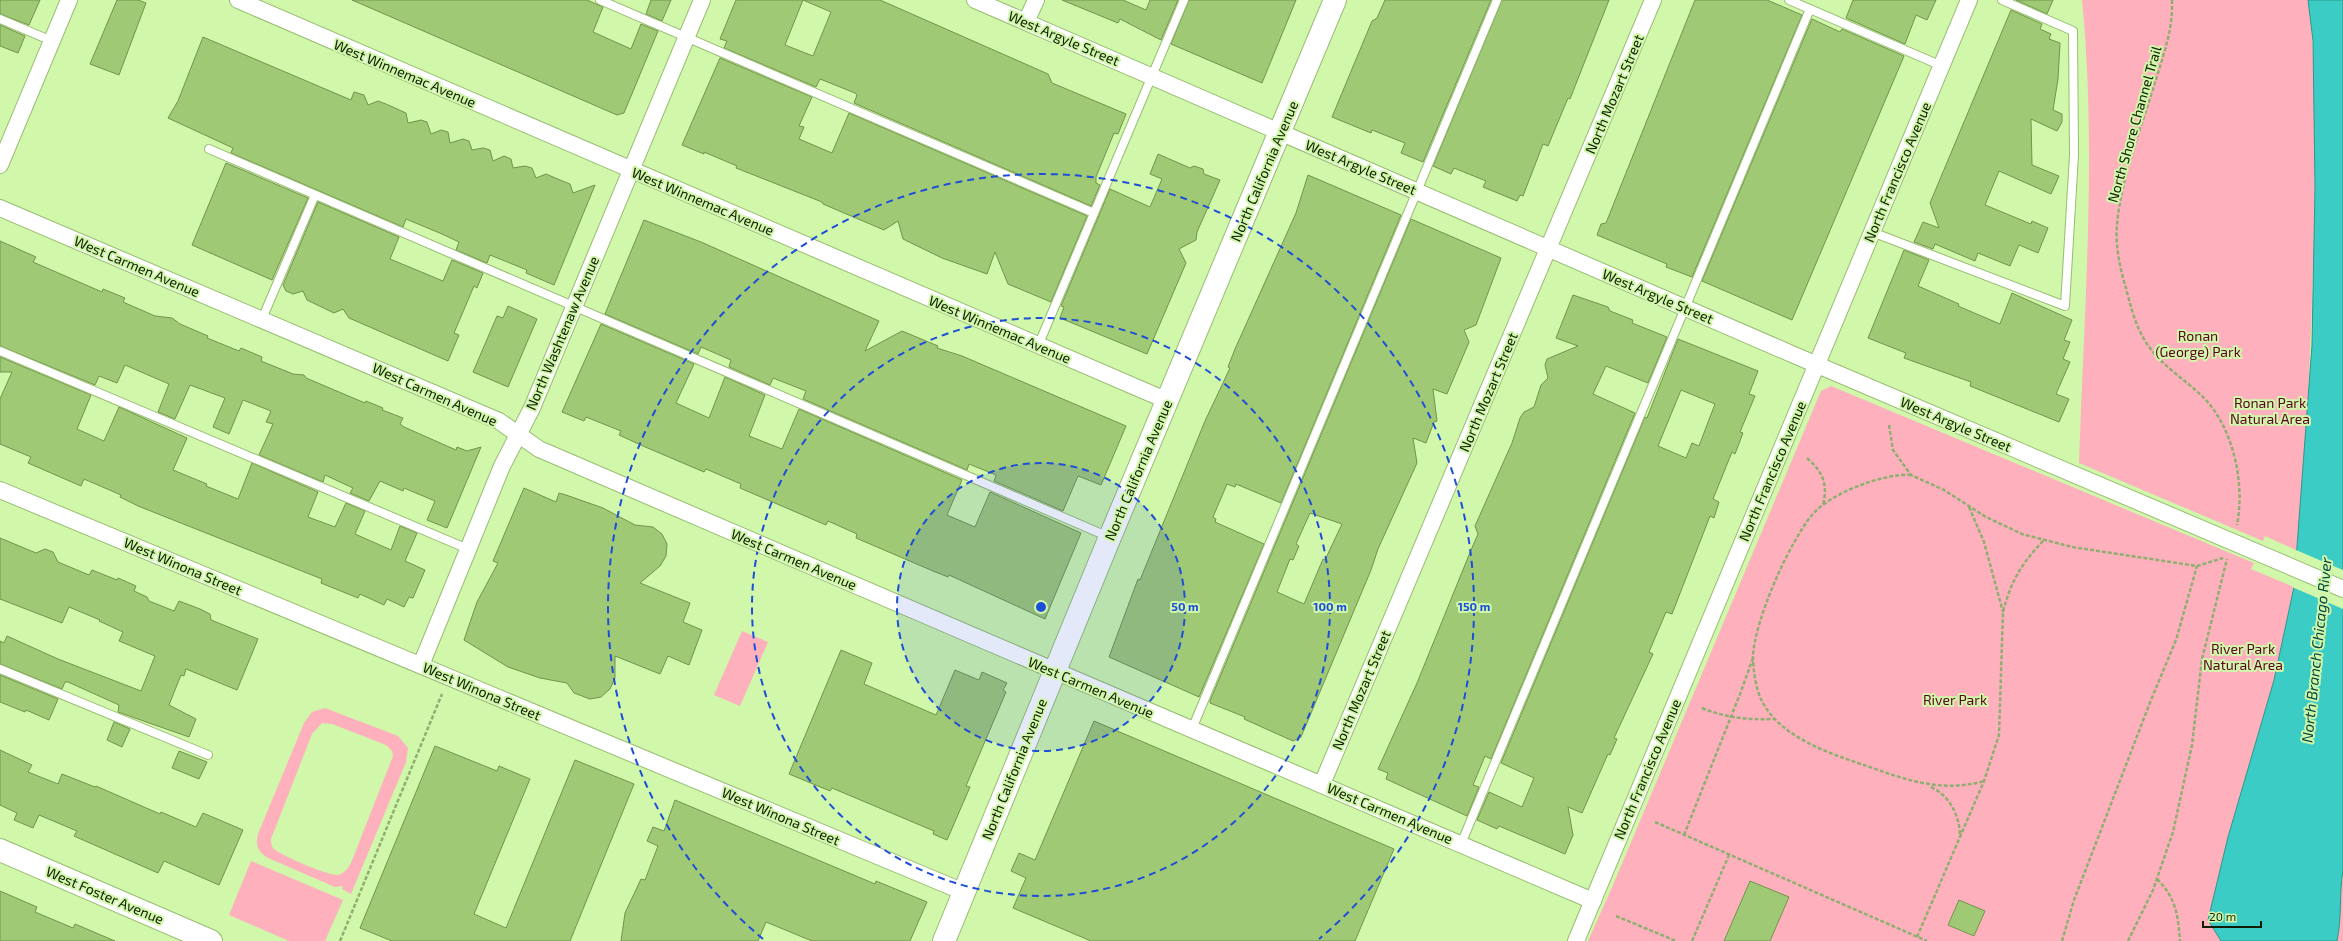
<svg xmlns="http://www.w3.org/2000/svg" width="2343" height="941" font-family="'Exo 2',sans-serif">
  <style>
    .green { fill: #feb1bc; fill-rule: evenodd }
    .water { fill: #3accc5; stroke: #2d978a }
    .pier { fill: #d0f7aa }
    .building { fill: #a0c975; stroke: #71944b; fill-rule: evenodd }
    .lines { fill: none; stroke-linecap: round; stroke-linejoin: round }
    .lane-casing { stroke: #98bd73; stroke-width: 10 }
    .street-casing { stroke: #98bd73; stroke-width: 18 }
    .secondary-casing { stroke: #98bd73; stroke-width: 24 }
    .path { stroke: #8fae71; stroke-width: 2.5; stroke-dasharray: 4 2; stroke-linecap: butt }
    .lane { stroke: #fff; stroke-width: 8 }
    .street { stroke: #fff; stroke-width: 16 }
    .secondary { stroke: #fff; stroke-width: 22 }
    .ring { fill: none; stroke: #1d4ed8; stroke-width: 2; stroke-dasharray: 7 5 }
    .labels { text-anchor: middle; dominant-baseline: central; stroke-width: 4; stroke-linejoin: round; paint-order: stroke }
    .street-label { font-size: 14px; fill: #0f1c01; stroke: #d0f7aa }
    .park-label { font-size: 14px; fill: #5c0221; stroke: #d0f7aa }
    .water-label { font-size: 15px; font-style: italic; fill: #024542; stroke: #d0f7aa }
    .centre { fill: #1d4ed8; stroke: #d0f7aa; stroke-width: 2 }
    .ring-label { font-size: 12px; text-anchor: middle; font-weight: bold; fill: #1d4ed8; stroke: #d0f7aa; stroke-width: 4; stroke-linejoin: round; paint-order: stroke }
  </style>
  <rect width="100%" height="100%" fill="#d0f7aa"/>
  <g class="green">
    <path d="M2082 0H2308C2317 72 2316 146 2314 218 2312 329 2307 440 2298 551L2265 536 2263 541 2079 463C2084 309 2097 153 2082 0Z"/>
    <path d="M1831 386 2254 563 2251 569 2294 587 2274 680 2228 837 2208 920 2221 941H1588L1613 885 1821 391Z"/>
    <path d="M742 631 768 642 740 706 714 695Z"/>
    <path d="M325 708 398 736 408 748 406 762 351 894 342 889 343 886 335 887 268 858C258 852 255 845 258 834L304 723 312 712ZM322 723 332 724 386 745 392 751 393 756 351 863C348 868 345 873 338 875 329 876 279 855 273 848 271 845 271 842 271 839L312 734Z"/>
    <path d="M251 861 343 900 325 941H289L229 915Z"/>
    <path d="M2343 870V941H2337Z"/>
  </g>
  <path class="water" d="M2308 0H2343V870C2339 894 2342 918 2337 941H2221L2208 920 2228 837 2274 680 2294 587 2312 345 2315 187 2313 41Z"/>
  <path class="pier" d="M2296 550 2343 570V609L2292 587Z"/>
  <g class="building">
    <path d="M0 0H40L29 25 0 14Z"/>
    <path d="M117 0H138L146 3 119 75 90 64Z"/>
    <path d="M352 0H587L603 7 593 32 631 49 641 24 658 31 624 113 617 115Z"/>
    <path d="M651 0H671L662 21 646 14Z"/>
    <path d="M736 0H880L1048 74 1052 83 1126 114 1118 134 1114 133 1096 177V183L1100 185 1091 206 854 103 857 95 855 93 820 79 816 87 724 48 727 41 720 39ZM803 0 831 12 813 56 785 45Z"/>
    <path d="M1062 0H1123L1146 10 1150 0H1178L1161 40 1120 19 1118 23Z"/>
    <path d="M1189 0H1296L1262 83 1171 44Z"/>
    <path d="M1385 0H1491L1423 162 1401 153 1405 143 1372 130 1371 133 1332 117 1372 21 1377 18Z"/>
    <path d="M1502 0H1609L1570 99 1568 98 1548 146 1543 144 1523 196 1520 195 1517 201 1483 187 1486 181 1454 168 1451 174 1433 166Z"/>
    <path d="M1695 0H1767L1802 15 1692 277 1666 267 1667 264 1597 235 1601 224 1606 223Z"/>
    <path d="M1853 0H1936L1927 20 1916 15 1905 44 1846 18Z"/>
    <path d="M2016 0H2053L2047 14Z"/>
    <path d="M2011 10 2042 24 2040 29 2051 34 2049 39 2060 43 2058 79 2053 110 2062 114V122L2057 131 2031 119 2032 165 2059 176 2051 194 1999 171 1985 205 2031 224 2032 221 2048 228 2038 253 2019 245 2010 266 1978 253 1975 261 1935 244 1933 249 1914 242 1923 222 1939 228 1930 203Z"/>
    <path d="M1812 19 1840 32 1842 29 1904 56 1792 320 1702 281Z"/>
    <path d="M0 25 25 36 18 53 0 46Z"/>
    <path d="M203 37 351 100 354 92 364 95 368 105 378 101 386 104 406 113 408 123 421 120 427 122 431 134 441 130 448 132 450 143 463 139 469 141 472 150 483 148 490 150 493 161 504 156 511 159 513 168 525 166 532 168 536 178 546 174 560 180 570 184 573 193 595 185 554 285 526 273 527 270 490 255 487 263 456 250 459 242 442 234 406 219 403 227 231 153 233 148 168 118 178 101Z"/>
    <path d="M720 58 812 97 799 126 804 127 799 139 832 153 849 113 1087 216 1051 302 1008 284 995 252 987 274 942 258 903 239 898 221 884 230 823 204 822 202 736 168 737 166 704 152V154L682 145Z"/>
    <path d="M1158 154 1190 168 1194 166 1203 169 1204 174 1220 180 1197 232 1196 240 1179 249 1186 263 1147 354 1060 318 1064 307 1061 306 1110 189 1150 207 1162 179 1150 174Z"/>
    <path d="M226 163 308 198 272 280 192 245Z"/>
    <path d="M1308 175 1401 215 1281 503 1236 484 1235 487 1227 484 1213 517 1216 519 1215 522 1264 544 1199 697 1109 657 1138 579 1140 580 1205 421 1230 368 1228 367 1235 349 1296 213Z"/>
    <path d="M318 202 399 237 390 259 443 281 452 260 483 273 477 288 474 286 454 333 459 335 448 361 349 318 343 309 334 313 307 300 303 291 293 294 286 291 283 285Z"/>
    <path d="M1411 219 1501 258 1476 325 1464 330 1469 342 1447 394 1433 389 1437 421 1434 422 1426 443 1413 438 1417 463 1378 549 1371 570 1301 737 1293 741 1244 719 1245 717 1210 703V701ZM1310 513 1342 524 1325 560 1323 559 1304 604 1277 592 1290 559 1293 560 1299 546 1296 544Z"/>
    <path d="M644 220 701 242 879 321 865 351 902 331 938 346 937 348 962 356 1126 426 1101 485 1078 476 1063 511 994 481 996 475 969 464 967 470 803 399 806 391 773 378 770 385 729 367 731 360 701 347 698 354 605 314Z"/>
    <path d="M0 241 36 257 33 262 102 292 103 289 125 298 123 302 155 316 172 318 180 324 208 336 207 338 239 351 241 348 262 357 261 361 293 374 304 375 306 378 365 403 366 401 383 408 382 410 403 418 400 424 404 427 456 450 457 447 467 451 481 447 447 528 427 520 435 501 404 488 403 491 380 481 369 501 350 493 353 488 325 475 323 482 259 455 273 424 266 422 271 411 243 400 229 434 213 427 225 398 190 385 175 419 158 412 169 384 125 365 117 383 99 376 95 385 0 346Z"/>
    <path d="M1904 250 1929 260 1918 286 1959 304 1958 306 2000 324 2012 293 2072 320 2064 340 2070 342 2063 359 2070 362 2056 394 2069 399 2059 422 1970 386 1971 382 1904 358 1906 353 1868 338Z"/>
    <path d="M1573 295 1608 307 1610 311 1633 320 1632 323 1667 337 1648 383 1606 366 1593 394 1635 413 1491 759 1485 756 1473 785 1479 787 1467 816 1386 779 1388 773 1378 769 1417 683 1471 550 1478 534 1475 526 1512 443 1520 418 1524 412 1534 407 1541 385 1548 378 1545 365 1547 359 1578 346 1556 338Z"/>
    <path d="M508 306 537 319 508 387 473 372 497 316 503 318Z"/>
    <path d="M601 324 694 364 676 403 709 418 725 377 765 395 749 436 782 449 799 409 962 480 947 515 975 527 990 492 1081 533 1045 619 949 575 948 577 933 571 856 538 857 534 828 521 826 525 740 488 741 484 706 469 704 472 643 446 619 435 621 431 586 417 584 421 562 412Z"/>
    <path d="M1678 339 1758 371 1749 394 1755 396 1740 432 1743 433 1735 454 1732 452 1713 499 1719 502 1714 518 1710 516 1672 614 1666 612 1649 652 1653 654 1614 738 1617 739 1610 755 1608 754 1582 813 1568 807 1573 835 1565 854 1499 826 1497 829 1477 820 1489 792 1522 807 1534 778 1501 763 1645 417 1647 418ZM1681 390 1715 404 1699 446 1692 443 1686 458 1658 446Z"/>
    <path d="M0 357 91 395 77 429 104 441 119 407 187 438 173 470 207 484 206 486 238 499 252 463 318 492 308 517 335 527 346 503 365 511 355 534 391 550 400 526 417 533 405 561 425 570 413 598 409 597 404 607 387 599 384 605 360 594 358 598 321 583 322 579 138 506 120 497 121 495 84 479 81 486 28 463 31 457 0 444V399L12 372H0Z"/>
    <path d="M524 488 556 502 559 493 566 495 603 508 635 525 653 527 662 534 667 544 666 556 660 566 640 583 690 603 683 622 702 630 689 665 668 656 660 674 615 656V678L610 689 601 697 590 699 574 693 567 683 540 678 508 667 464 640 477 602 498 563 493 561Z"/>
    <path d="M0 538 36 553 45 549 53 552 58 562 89 575 92 570 117 580 118 578 136 586 134 591 147 597 149 601 174 611 179 601 200 609 210 614 211 620 258 639 237 690 186 669 184 676 181 675 169 705 196 719 189 737 118 712 119 705 68 682H65L62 689 0 664V641L4 643 7 636 58 659 141 691 155 656 119 641 123 632 99 621 100 620 69 607 62 623 0 599Z"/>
    <path d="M841 650 872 663 864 684 936 715 955 670 979 680 982 672 1007 683 1003 690 1006 692 966 786 970 787 947 840 933 834 934 831 832 788 830 791 789 774Z"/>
    <path d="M0 675 58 699 49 720 26 710 25 712 0 702Z"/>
    <path d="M1094 721 1394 849 1355 941H1091L1013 908 1026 878 1011 871 1019 853 1035 860Z"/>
    <path d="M114 722 130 729 122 747 107 740Z"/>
    <path d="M435 746 497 771 499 766 530 779 474 914 506 928 575 760 634 784 570 941H392L360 928Z"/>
    <path d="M0 750 32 765 28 772 58 784 62 774 95 787 96 786 160 814 161 812 196 827 203 813 243 830 219 885 164 861 158 873 74 836 77 831 39 815 33 828 14 820 17 813 0 805Z"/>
    <path d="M179 751 207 762 199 779 172 768Z"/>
    <path d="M675 800 875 884 876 881 927 902 910 941H812L766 922 758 941H621L625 913 641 879 645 880 658 846 647 841 653 827 664 831Z"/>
    <path d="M1750 881 1789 897 1770 941H1724Z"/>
    <path d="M0 891 37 907 35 912 73 928 75 924 115 941H0Z"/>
    <path d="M1959 900 1985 911 1974 936 1948 925Z"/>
  </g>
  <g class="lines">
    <defs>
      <g id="lane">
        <path d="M600 0 1094 213"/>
        <path d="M1789 0 1942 66"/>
        <path d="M0 19 52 41"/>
        <path d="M209 149 1109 537"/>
        <path d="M1872 232 2065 306 2074 155 2073 31 2002 0"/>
        <path d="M262 319 315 195"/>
        <path d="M1038 346 1184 0"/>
        <path d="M0 351 468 549"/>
        <path d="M0 669 208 755"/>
        <path d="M1192 729 1497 0"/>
        <path d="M1461 844 1810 9"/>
      </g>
      <g id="street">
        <path d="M238 0 1168 401"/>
        <path d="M975 0 1794 355 2343 589"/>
        <path d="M1026 22 1036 0"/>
        <path d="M0 165 69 0"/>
        <path d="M0 208 499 421 539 449C890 601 1241 750 1593 901"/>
        <path d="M0 490 964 892"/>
        <path d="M421 665 502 466 532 408 702 0"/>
        <path d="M1322 784 1653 0"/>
        <path d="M1576 941 1969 0"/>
      </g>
      <g id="secondary">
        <path d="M0 850 211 941"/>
        <path d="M944 941 1110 537 1335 0"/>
      </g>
    </defs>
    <use href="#lane" class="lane-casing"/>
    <use href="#street" class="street-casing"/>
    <use href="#secondary" class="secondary-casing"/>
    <g class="path">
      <path d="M2172 0C2173 28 2165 50 2157 76 2143 123 2121 176 2117 225 2115 245 2120 269 2126 288 2130 304 2135 324 2144 339 2158 364 2184 378 2204 398 2234 429 2245 484 2237 525"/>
      <path d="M1889 425 1893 450 1911 475 1944 490 1986 517 2022 534 2072 547 2197 566 2223 558"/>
      <path d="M1807 458C1823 472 1828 484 1823 505"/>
      <path d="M1911 475C1884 473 1830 493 1812 515 1789 543 1755 619 1753 656 1753 670 1756 691 1763 703 1782 738 1831 754 1867 766 1906 780 1942 793 1984 781"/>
      <path d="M1969 507 1984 542 2003 612"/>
      <path d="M1702 708C1726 718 1749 720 1774 719"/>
      <path d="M1931 787C1950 796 1960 816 1960 837"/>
      <path d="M1655 822 1927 941"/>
      <path d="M1684 835 1740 694 1753 658"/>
      <path d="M2157 879C2176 898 2178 915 2180 941"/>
      <path d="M1616 916 1676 941"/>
      <path d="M1917 937 1984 781 1999 735 2003 612C2011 581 2021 564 2044 540"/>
      <path d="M340 941 442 694"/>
      <path d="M1692 941 1729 855"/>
      <path d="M2062 941 2074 900 2151 700 2176 640 2197 566"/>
      <path d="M2128 941 2153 890 2173 832 2192 745 2202 659 2227 559"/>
    </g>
    <use href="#lane" class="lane"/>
    <use href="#street" class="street"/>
    <use href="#secondary" class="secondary"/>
  </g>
  <circle cx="1041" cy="607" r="144" fill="#1d4ed8" fill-opacity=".12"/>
  <g class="ring">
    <circle cx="1041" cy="607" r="144"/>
    <circle cx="1041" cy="607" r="289"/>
    <path d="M763 939A433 433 0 1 1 1319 939"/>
  </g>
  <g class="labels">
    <g class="street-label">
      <text transform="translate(1064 38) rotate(23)">West Argyle Street</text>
      <text transform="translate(405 73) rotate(23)">West Winnemac Avenue</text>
      <text transform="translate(1614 94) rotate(-67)">North Mozart Street</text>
      <text transform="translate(2134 124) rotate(-74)">North Shore Channel Trail</text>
      <text transform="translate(1361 167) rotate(23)">West Argyle Street</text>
      <text transform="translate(1264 171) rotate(-67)">North California Avenue</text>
      <text transform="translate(1897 172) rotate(-67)">North Francisco Avenue</text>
      <text transform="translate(703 201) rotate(23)">West Winnemac Avenue</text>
      <text transform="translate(137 266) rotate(23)">West Carmen Avenue</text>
      <text transform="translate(1658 296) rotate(23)">West Argyle Street</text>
      <text transform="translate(1000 329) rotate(23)">West Winnemac Avenue</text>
      <text transform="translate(562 333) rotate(-67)">North Washtenaw Avenue</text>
      <text transform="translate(1488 392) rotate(-67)">North Mozart Street</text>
      <text transform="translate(435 394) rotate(24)">West Carmen Avenue</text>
      <text transform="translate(1956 424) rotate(23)">West Argyle Street</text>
      <text transform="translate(1138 470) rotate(-67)">North California Avenue</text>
      <text transform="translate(1772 471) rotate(-67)">North Francisco Avenue</text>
      <text transform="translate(794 559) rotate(23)">West Carmen Avenue</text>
      <text transform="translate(183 566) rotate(23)">West Winona Street</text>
      <text transform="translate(1091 687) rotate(23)">West Carmen Avenue</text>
      <text transform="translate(1361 690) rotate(-67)">North Mozart Street</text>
      <text transform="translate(482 691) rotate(23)">West Winona Street</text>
      <text transform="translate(1014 769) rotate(-68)">North California Avenue</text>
      <text transform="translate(1647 769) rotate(-67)">North Francisco Avenue</text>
      <text transform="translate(1390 813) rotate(23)">West Carmen Avenue</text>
      <text transform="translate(781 816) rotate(23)">West Winona Street</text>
      <text transform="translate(105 895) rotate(23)">West Foster Avenue</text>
    </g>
    <g class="park-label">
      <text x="2198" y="335">Ronan<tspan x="2198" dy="16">(George) Park</tspan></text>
      <text x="2270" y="402">Ronan Park<tspan x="2270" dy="16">Natural Area</tspan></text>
      <text x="2243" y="648">River Park<tspan x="2243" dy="16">Natural Area</tspan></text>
      <text x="1955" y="699">River Park</text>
    </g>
    <g class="water-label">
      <text transform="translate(2316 650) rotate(-84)">North Branch Chicago River</text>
    </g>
  </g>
  <circle cx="1041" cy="607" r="6" class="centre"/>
  <g class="ring-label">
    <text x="1185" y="611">50 m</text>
    <text x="1330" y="611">100 m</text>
    <text x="1474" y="611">150 m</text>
  </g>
  <path d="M2203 921v6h58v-6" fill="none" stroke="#0f1c01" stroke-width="2"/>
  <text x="2209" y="921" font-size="12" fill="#0f1c01" stroke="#d0f7aa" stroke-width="3" paint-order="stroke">20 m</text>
</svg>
